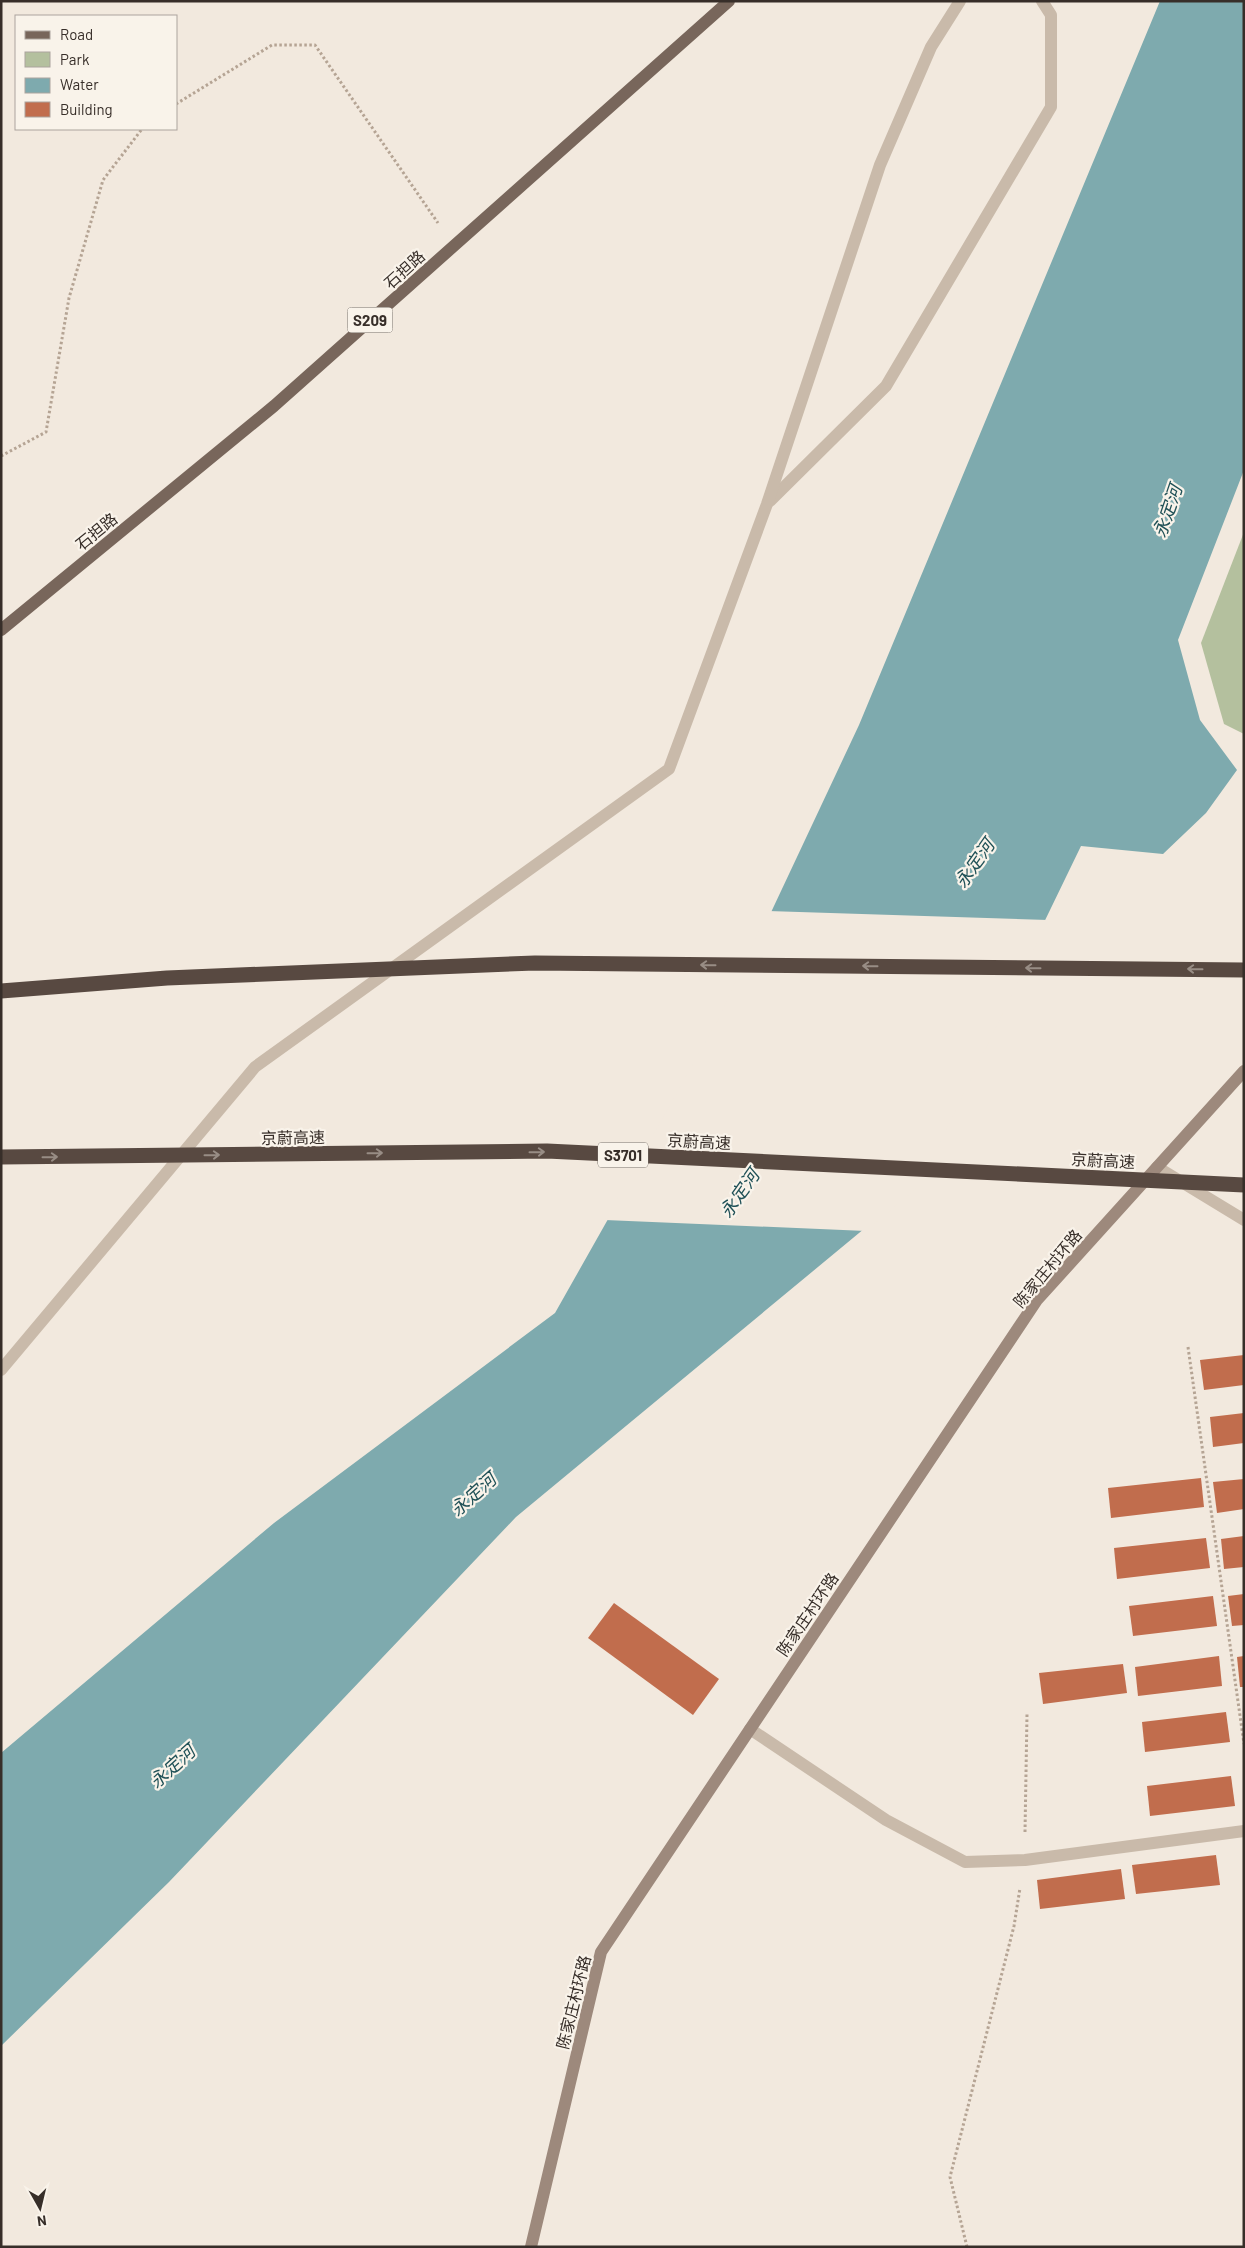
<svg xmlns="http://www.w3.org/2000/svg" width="1245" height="2248" font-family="Barlow,'Noto Sans SC',sans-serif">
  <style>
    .green { fill: #b4c09e }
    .water { fill: #7eaaae }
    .pier { fill: #f2e9de }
    .building { fill: #c16d4d }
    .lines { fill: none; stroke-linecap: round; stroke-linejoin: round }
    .path { stroke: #b5a494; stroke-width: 3; stroke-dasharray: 2.5 2.5; stroke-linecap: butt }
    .lane { stroke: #c9baaa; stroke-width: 12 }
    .street { stroke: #c9baaa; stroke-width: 12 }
    .secondary { stroke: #9d897c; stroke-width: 12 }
    .primary { stroke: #78665b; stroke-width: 12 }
    .highway-bridge { stroke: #584941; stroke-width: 15 }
    .oneway { stroke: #988d85 }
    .labels { text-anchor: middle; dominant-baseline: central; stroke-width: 4.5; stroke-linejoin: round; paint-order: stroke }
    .shield { fill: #f9f3ea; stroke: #716963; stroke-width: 1 }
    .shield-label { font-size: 15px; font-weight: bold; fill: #372e29 }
    .street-label { font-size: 16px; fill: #372e29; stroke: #f9f3ea }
    .water-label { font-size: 18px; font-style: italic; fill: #205157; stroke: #f9f3ea }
  </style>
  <rect width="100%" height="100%" fill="#f2e9de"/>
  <path class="green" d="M1244 532V734L1224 724 1201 643Z"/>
  <path class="water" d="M1160 1H1244V470L1178 640 1200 720 1237 770 1206 813 1163 854 1081 846 917 1185 516 1517 169 1882 1 2046V1753L274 1523 555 1313 720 1021 859 725Z"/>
  <path class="pier" d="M768 911 1048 920 919 1186 866 1231 605 1220 718 1020Z"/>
  <g class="building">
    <path d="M1244 1355V1385L1204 1390 1200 1360Z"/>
    <path d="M1244 1413V1443L1213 1447 1210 1417Z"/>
    <path d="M1201 1478 1204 1507 1111 1518 1108 1488Z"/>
    <path d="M1244 1479V1509L1217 1513 1213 1482Z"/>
    <path d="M1244 1536V1567L1224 1569 1221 1539Z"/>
    <path d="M1206 1538 1210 1568 1117 1579 1114 1548Z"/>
    <path d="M1244 1594V1625L1232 1626 1228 1596Z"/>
    <path d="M1213 1596 1217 1626 1133 1636 1129 1606Z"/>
    <path d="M614 1603 719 1679 693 1715 588 1638Z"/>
    <path d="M1219 1656 1222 1686 1138 1696 1135 1667Z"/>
    <path d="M1244 1656V1687H1240L1237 1657Z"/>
    <path d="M1123 1664 1127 1693 1043 1704 1039 1673Z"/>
    <path d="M1226 1712 1230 1742 1145 1752 1142 1722Z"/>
    <path d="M1231 1776 1235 1806 1150 1816 1147 1786Z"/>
    <path d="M1216 1855 1220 1885 1136 1894 1132 1865Z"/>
    <path d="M1121 1869 1125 1899 1040 1909 1037 1880Z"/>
  </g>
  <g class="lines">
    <g class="path">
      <path d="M176 104 272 45H315L438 223"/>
      <path d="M1 456 46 432 69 298 103 180 142 129"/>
      <path d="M1188 1347 1244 1744"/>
      <path d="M1025 1832 1027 1714"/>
      <path d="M967 2247 950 2177 1014 1926 1020 1888"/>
    </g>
    <g class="lane">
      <path d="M770 501 886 386 1051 107V15L1042 1"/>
      <path d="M1 1370 255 1067 669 769 767 504 880 165 931 47 960 1"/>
    </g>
    <g class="street">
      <path d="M1157 1167 1244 1220"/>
      <path d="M750 1729 886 1820 965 1862 1025 1860 1244 1831"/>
    </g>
    <path class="secondary" d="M531 2247 601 1952 1037 1300 1244 1071"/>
    <path class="primary" d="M1 630 274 406 729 1"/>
    <g class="highway-bridge">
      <path d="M1 991 167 978 535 963 1244 970"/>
      <path d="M1 1157 547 1151 1244 1185"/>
    </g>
  </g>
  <defs><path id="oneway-shaft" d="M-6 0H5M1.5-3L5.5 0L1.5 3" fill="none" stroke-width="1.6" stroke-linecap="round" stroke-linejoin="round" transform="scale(1.25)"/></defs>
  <g class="oneway">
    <use href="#oneway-shaft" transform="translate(708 965) rotate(-179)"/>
    <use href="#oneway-shaft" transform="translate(870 966) rotate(-179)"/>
    <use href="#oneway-shaft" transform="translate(1033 968) rotate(-179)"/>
    <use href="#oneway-shaft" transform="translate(1195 969) rotate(-179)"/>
    <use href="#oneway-shaft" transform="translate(537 1152) rotate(-1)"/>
    <use href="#oneway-shaft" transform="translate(375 1153) rotate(-1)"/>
    <use href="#oneway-shaft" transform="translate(212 1155) rotate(-1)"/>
    <use href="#oneway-shaft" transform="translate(50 1157) rotate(-1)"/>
  </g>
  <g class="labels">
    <g class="shield">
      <rect x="347.5" y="307.5" width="45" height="25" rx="4"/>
      <rect x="598" y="1142.5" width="50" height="25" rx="4"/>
    </g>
    <g class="shield-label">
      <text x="370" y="320">S209</text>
      <text x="623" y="1155">S3701</text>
    </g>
    <g class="street-label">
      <text transform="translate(404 269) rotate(-42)">石担路</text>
      <text transform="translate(96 531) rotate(-39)">石担路</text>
      <text transform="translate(293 1137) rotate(-1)">京蔚高速</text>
      <text transform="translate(699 1141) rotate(3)">京蔚高速</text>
      <text transform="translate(1103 1160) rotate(3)">京蔚高速</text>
      <text transform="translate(1047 1268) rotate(-50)">陈家庄村环路</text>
      <text transform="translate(807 1614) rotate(-56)">陈家庄村环路</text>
      <text transform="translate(573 2002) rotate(-76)">陈家庄村环路</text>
    </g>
    <g class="water-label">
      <text transform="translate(1167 511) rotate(-71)">永定河</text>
      <text transform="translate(974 863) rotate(-55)">永定河</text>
      <text transform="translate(739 1193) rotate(-55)">永定河</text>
      <text transform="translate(473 1494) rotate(-42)">永定河</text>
      <text transform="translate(172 1766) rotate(-42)">永定河</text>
    </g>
  </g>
  <rect width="1245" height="2248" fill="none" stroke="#372e29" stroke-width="5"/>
  <rect x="15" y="15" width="162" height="115" fill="#f9f3ea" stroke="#aba49d"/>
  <rect x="25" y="31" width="25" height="8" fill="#78665b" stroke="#aba49d"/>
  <text x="60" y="40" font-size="15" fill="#372e29">Road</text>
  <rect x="25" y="52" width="25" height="15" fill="#b4c09e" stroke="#aba49d"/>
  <text x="60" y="65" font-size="15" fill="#372e29">Park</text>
  <rect x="25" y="78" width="25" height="15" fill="#7eaaae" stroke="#aba49d"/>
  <text x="60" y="90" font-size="15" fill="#372e29">Water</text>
  <rect x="25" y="102" width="25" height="15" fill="#c16d4d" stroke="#aba49d"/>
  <text x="60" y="115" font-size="15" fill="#372e29">Building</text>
  <g transform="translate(40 2208) rotate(172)" stroke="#f9f3ea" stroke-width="4" paint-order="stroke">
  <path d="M0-4L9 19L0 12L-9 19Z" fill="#372e29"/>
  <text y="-8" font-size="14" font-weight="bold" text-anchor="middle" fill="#372e29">N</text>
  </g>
</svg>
